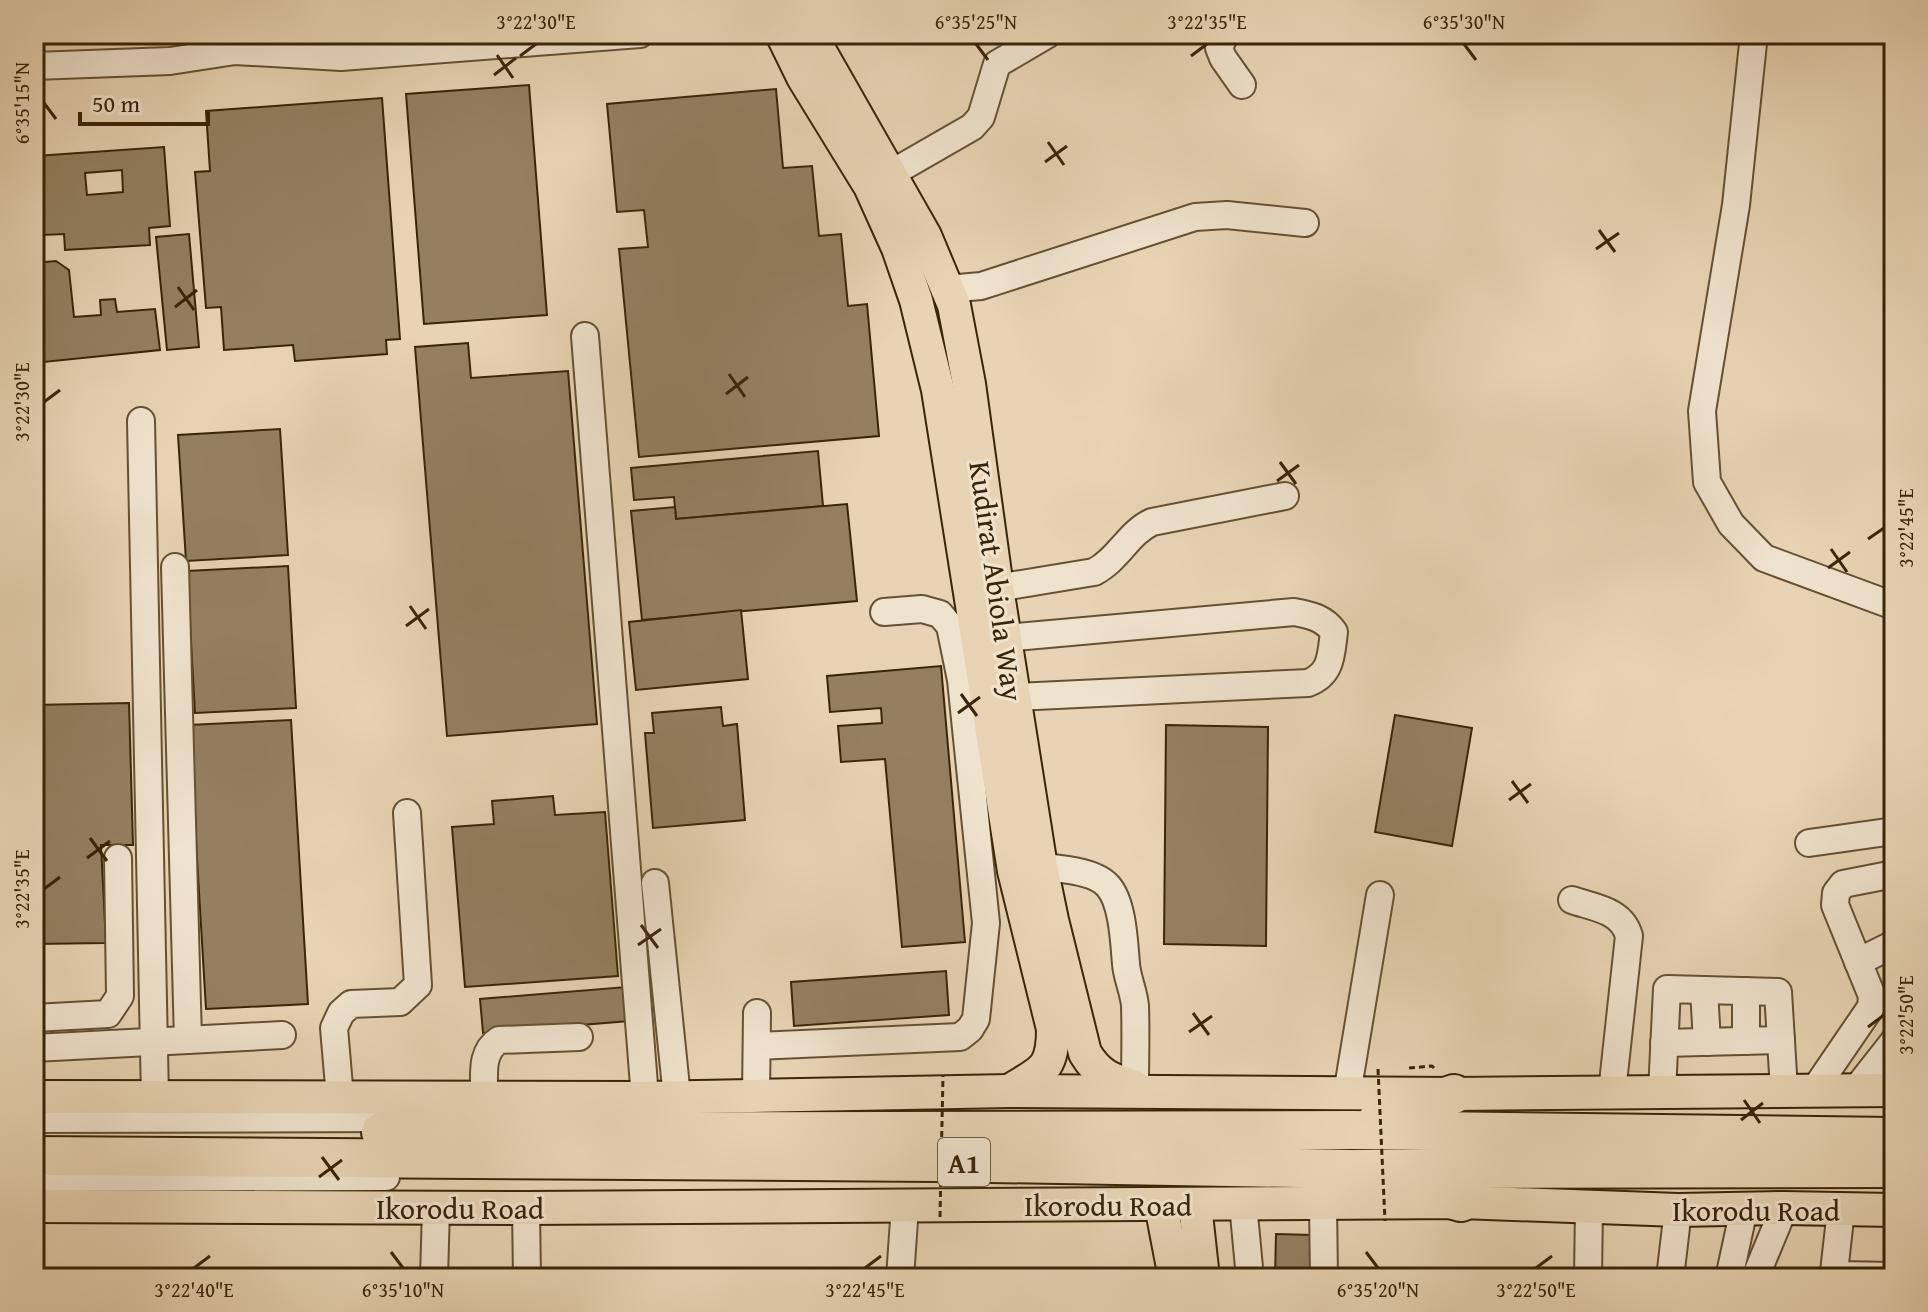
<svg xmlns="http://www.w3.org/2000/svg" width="1928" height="1312" font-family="'Gentium Book Plus',serif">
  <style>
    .building { fill: #948061; stroke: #392508; stroke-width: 2; fill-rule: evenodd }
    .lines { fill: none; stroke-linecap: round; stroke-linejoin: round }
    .minor-casing { stroke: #655133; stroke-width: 30 }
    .major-casing { stroke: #392508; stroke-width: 36 }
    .highway-casing { stroke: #392508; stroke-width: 42 }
    .path { stroke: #392508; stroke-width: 3; stroke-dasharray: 6 4; stroke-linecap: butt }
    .minor { stroke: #f0e3ce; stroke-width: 26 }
    .major { stroke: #e8d4b4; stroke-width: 32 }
    .highway { stroke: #e8d4b4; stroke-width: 38 }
    .path-bridge { stroke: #392508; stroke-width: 3; stroke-dasharray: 6 4; stroke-linecap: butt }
    .ticks { fill: none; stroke: #392508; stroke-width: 3 }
    .labels { text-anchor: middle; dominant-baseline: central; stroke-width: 6; stroke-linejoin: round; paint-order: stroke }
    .shield { fill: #f0e3ce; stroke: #705e43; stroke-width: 2 }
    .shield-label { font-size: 28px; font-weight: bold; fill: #392508 }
    .street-label { font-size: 30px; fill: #392508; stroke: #f0e3ce }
    .neatline { fill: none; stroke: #392508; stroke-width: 3 }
    .ticks-label { font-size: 20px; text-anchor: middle; fill: #392508 }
  </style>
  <rect width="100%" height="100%" fill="#e8d4b4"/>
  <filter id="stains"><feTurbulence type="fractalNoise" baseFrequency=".0025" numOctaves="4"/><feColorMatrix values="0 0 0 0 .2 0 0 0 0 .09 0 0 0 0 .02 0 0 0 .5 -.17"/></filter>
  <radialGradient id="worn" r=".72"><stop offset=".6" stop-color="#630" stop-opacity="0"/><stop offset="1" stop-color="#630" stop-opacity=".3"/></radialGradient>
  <g class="building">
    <path d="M529 85 547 315 424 324 406 94Z"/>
    <path d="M776 89 783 168 812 166 819 236 841 234 848 306 867 304 879 436 639 457 619 249 648 247 644 210 617 212 607 104Z"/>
    <path d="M382 98 400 339 386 340 387 354 295 361 293 345 224 350 221 307 206 308 195 172 210 171 206 111Z"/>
    <path d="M164 147 170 226 149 228 150 245 65 250 64 234 42 235 36 156ZM122 170 123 192 87 195 85 173Z"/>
    <path d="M189 234 199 347 167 350 156 237Z"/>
    <path d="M56 261 69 270 74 317 101 315 100 300 115 299 117 312 155 309 160 350 34 363V263Z"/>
    <path d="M468 343 471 378 568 371 597 724 447 736 415 347Z"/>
    <path d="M280 429 288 555 186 561 178 435Z"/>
    <path d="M818 451 823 506 676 519 674 497 634 500 631 468Z"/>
    <path d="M847 504 857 601 642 620 631 511 675 507 676 519Z"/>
    <path d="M288 566 296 708 195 713 187 571Z"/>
    <path d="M741 610 748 679 636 690 629 622Z"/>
    <path d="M941 666 965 942 902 947 885 759 841 762 838 726 882 723 881 708 830 712 827 676Z"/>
    <path d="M129 703 133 845H101L106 943 34 944V705Z"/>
    <path d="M721 707 723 726 737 724 745 820 653 828 645 733H654L652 713Z"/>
    <path d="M1395 715 1472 728 1452 846 1375 832Z"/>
    <path d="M291 720 308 1004 206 1009 189 725Z"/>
    <path d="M1166 725 1268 727 1266 946 1164 944Z"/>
    <path d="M553 796 555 815 605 812 618 976 465 987 452 827 494 824 492 801Z"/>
    <path d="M946 971 949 1015 794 1026 791 982Z"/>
    <path d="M626 987 629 1021 483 1033 480 999Z"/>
    <path d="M1276 1234 1312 1235 1311 1278H1275Z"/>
  </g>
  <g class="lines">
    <defs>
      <g id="minor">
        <path d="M1225 34 1219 48 1223 58 1242 85"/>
        <path d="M1754 34 1736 205 1702 411 1707 482 1731 524 1764 558 1894 606"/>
        <path d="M34 66 170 61 235 51 341 57 640 34"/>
        <path d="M892 173 972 127 981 117 997 64 1048 34"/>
        <path d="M947 289 981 286 1195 217 1227 215 1305 223"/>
        <path d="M585 336 645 1098"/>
        <path d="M141 421 155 1098"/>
        <path d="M175 567 188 1040"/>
        <path d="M997 588 1094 572C1118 560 1128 533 1152 522L1285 496"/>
        <path d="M1005 638 1294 612C1311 615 1324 618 1334 632 1331 654 1332 674 1308 683L1014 697"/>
        <path d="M1809 843 1894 831"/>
        <path d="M1025 869C1046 866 1093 869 1108 886 1123 903 1124 942 1126 964 1127 978 1134 992 1135 1006 1136 1033 1135 1060 1135 1087"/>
        <path d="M655 883 677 1097"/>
        <path d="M1572 900C1595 908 1622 910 1629 936L1612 1092"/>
        <path d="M1858 962 1894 944"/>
        <path d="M1704 990 1707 1042"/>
        <path d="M1746 991V1041"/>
        <path d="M34 1018 108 1014 120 996 118 858"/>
        <path d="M1664 1043 1781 1040"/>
        <path d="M757 1046 960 1037 970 1029 976 1019 986 923 961 680 950 626 940 614 922 609 884 612"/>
        <path d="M34 1048 282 1035"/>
        <path d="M1857 1088 1894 1041"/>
        <path d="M1815 1089 1871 1007 1872 996 1835 905 1836 893 1843 884 1894 874"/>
        <path d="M1662 1092 1667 989 1778 992 1784 1090"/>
        <path d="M1347 1094 1380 895"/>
        <path d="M756 1096 757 1013"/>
        <path d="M340 1098 334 1028 341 1013 351 1004 400 1002 418 985 407 813"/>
        <path d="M484 1098C485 1077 479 1053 499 1040L579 1037"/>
        <path d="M34 1119 403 1118"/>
        <path d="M34 1178 386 1177"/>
        <path d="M1243 1204 1250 1278"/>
        <path d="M1323 1204 1324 1278"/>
        <path d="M526 1208 527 1278"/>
        <path d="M1841 1210 1834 1272 1837 1275 1894 1276"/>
        <path d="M434 1278 436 1208"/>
        <path d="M900 1278 905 1206"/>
        <path d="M1588 1278 1589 1207"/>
        <path d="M1670 1278 1678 1210"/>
        <path d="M1729 1278 1744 1209"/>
        <path d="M1755 1278 1784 1208"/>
      </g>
      <g id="major">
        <path d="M782 34 803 77 870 186 898 248 916 300 938 390 1014 871 1053 1029C1053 1071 1041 1071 1009 1091"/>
        <path d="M810 34 925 236 954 305 969 384 997 588 1041 867 1052 920 1085 1053C1098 1075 1111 1080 1135 1087"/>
        <path d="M34 1097 645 1098 1009 1091 1454 1094 1894 1090"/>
        <path d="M1161 1205 1175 1278"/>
        <path d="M1195 1205 1203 1278"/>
        <path d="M34 1206 526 1208 1461 1202 1678 1210 1784 1208 1894 1210"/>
      </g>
      <g id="highway">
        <path d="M1377 1121 1454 1094"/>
        <path d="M381 1132 1352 1130 1894 1137"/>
        <path d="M34 1156 936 1162 1352 1169 1894 1168"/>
        <path d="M1389 1181 1461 1202"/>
      </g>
    </defs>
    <use href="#minor" class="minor-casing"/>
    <use href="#major" class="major-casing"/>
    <use href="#highway" class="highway-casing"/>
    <g class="path">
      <path d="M34 34H43"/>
      <path d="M1409 1068 1432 1066 1436 1070"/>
    </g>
    <use href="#minor" class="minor"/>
    <use href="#major" class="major"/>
    <use href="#highway" class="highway"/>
    <g class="path-bridge">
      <path d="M1378 1069 1385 1221"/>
      <path d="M940 1217 943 1076"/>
    </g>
  </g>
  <path class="ticks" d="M976 44 988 60M1464 44 1476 60M497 55 513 78M520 56 536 44M1191 56 1207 44M494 75 516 58M44 103 56 119M1048 142 1064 165M1045 162 1067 146M1599 230 1615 252M1596 249 1619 233M178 287 194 310M175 307 197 290M729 374 745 397M726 394 748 377M44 402 60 390M1280 462 1296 484M1277 481 1299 465M1868 539 1884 528M1831 549 1847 572M1828 568 1850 552M410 606 426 629M406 626 429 609M961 694 977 716M958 713 980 697M1512 781 1528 803M1509 800 1531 784M90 838 107 861M87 858 110 841M44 889 60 877M641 925 658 948M638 945 661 929M1193 1013 1209 1035M1868 1027 1884 1015M1189 1032 1212 1016M1744 1100 1760 1123M1741 1120 1763 1103M322 1157 339 1180M319 1177 342 1160M391 1252 403 1268M1366 1252 1378 1268M194 1268 210 1256M865 1268 881 1256M1536 1268 1552 1256"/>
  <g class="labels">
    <rect class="shield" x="938" y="1138" width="52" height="48" rx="6"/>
    <g class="shield-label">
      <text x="964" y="1162">A1</text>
    </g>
    <g class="street-label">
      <text transform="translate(997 581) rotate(82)">Kudirat Abiola Way</text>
      <text x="1108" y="1205">Ikorodu Road</text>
      <text x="460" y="1208">Ikorodu Road</text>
      <text x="1756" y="1210">Ikorodu Road</text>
    </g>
  </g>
  <rect width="1928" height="1312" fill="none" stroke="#e8d4b4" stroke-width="88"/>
  <path d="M80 112v12h128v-12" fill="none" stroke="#392508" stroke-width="4"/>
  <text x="92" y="112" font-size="24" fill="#392508" stroke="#f0e3ce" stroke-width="6" paint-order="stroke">50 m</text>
  <rect x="44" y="44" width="1840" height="1224" class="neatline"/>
  <g class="ticks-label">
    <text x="536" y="29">3°22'30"E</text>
    <text x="976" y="29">6°35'25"N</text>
    <text x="1207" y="29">3°22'35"E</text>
    <text x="1464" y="29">6°35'30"N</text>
    <text transform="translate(22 103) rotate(-90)" y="7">6°35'15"N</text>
    <text transform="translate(22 402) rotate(-90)" y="7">3°22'30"E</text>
    <text transform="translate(1906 528) rotate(-90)" y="7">3°22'45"E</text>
    <text transform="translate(22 889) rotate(-90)" y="7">3°22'35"E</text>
    <text transform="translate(1906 1015) rotate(-90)" y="7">3°22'50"E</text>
    <text x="194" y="1297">3°22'40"E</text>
    <text x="403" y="1297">6°35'10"N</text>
    <text x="865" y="1297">3°22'45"E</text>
    <text x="1378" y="1297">6°35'20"N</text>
    <text x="1536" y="1297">3°22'50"E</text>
  </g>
  <rect width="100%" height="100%" filter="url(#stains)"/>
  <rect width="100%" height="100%" fill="url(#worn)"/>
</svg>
